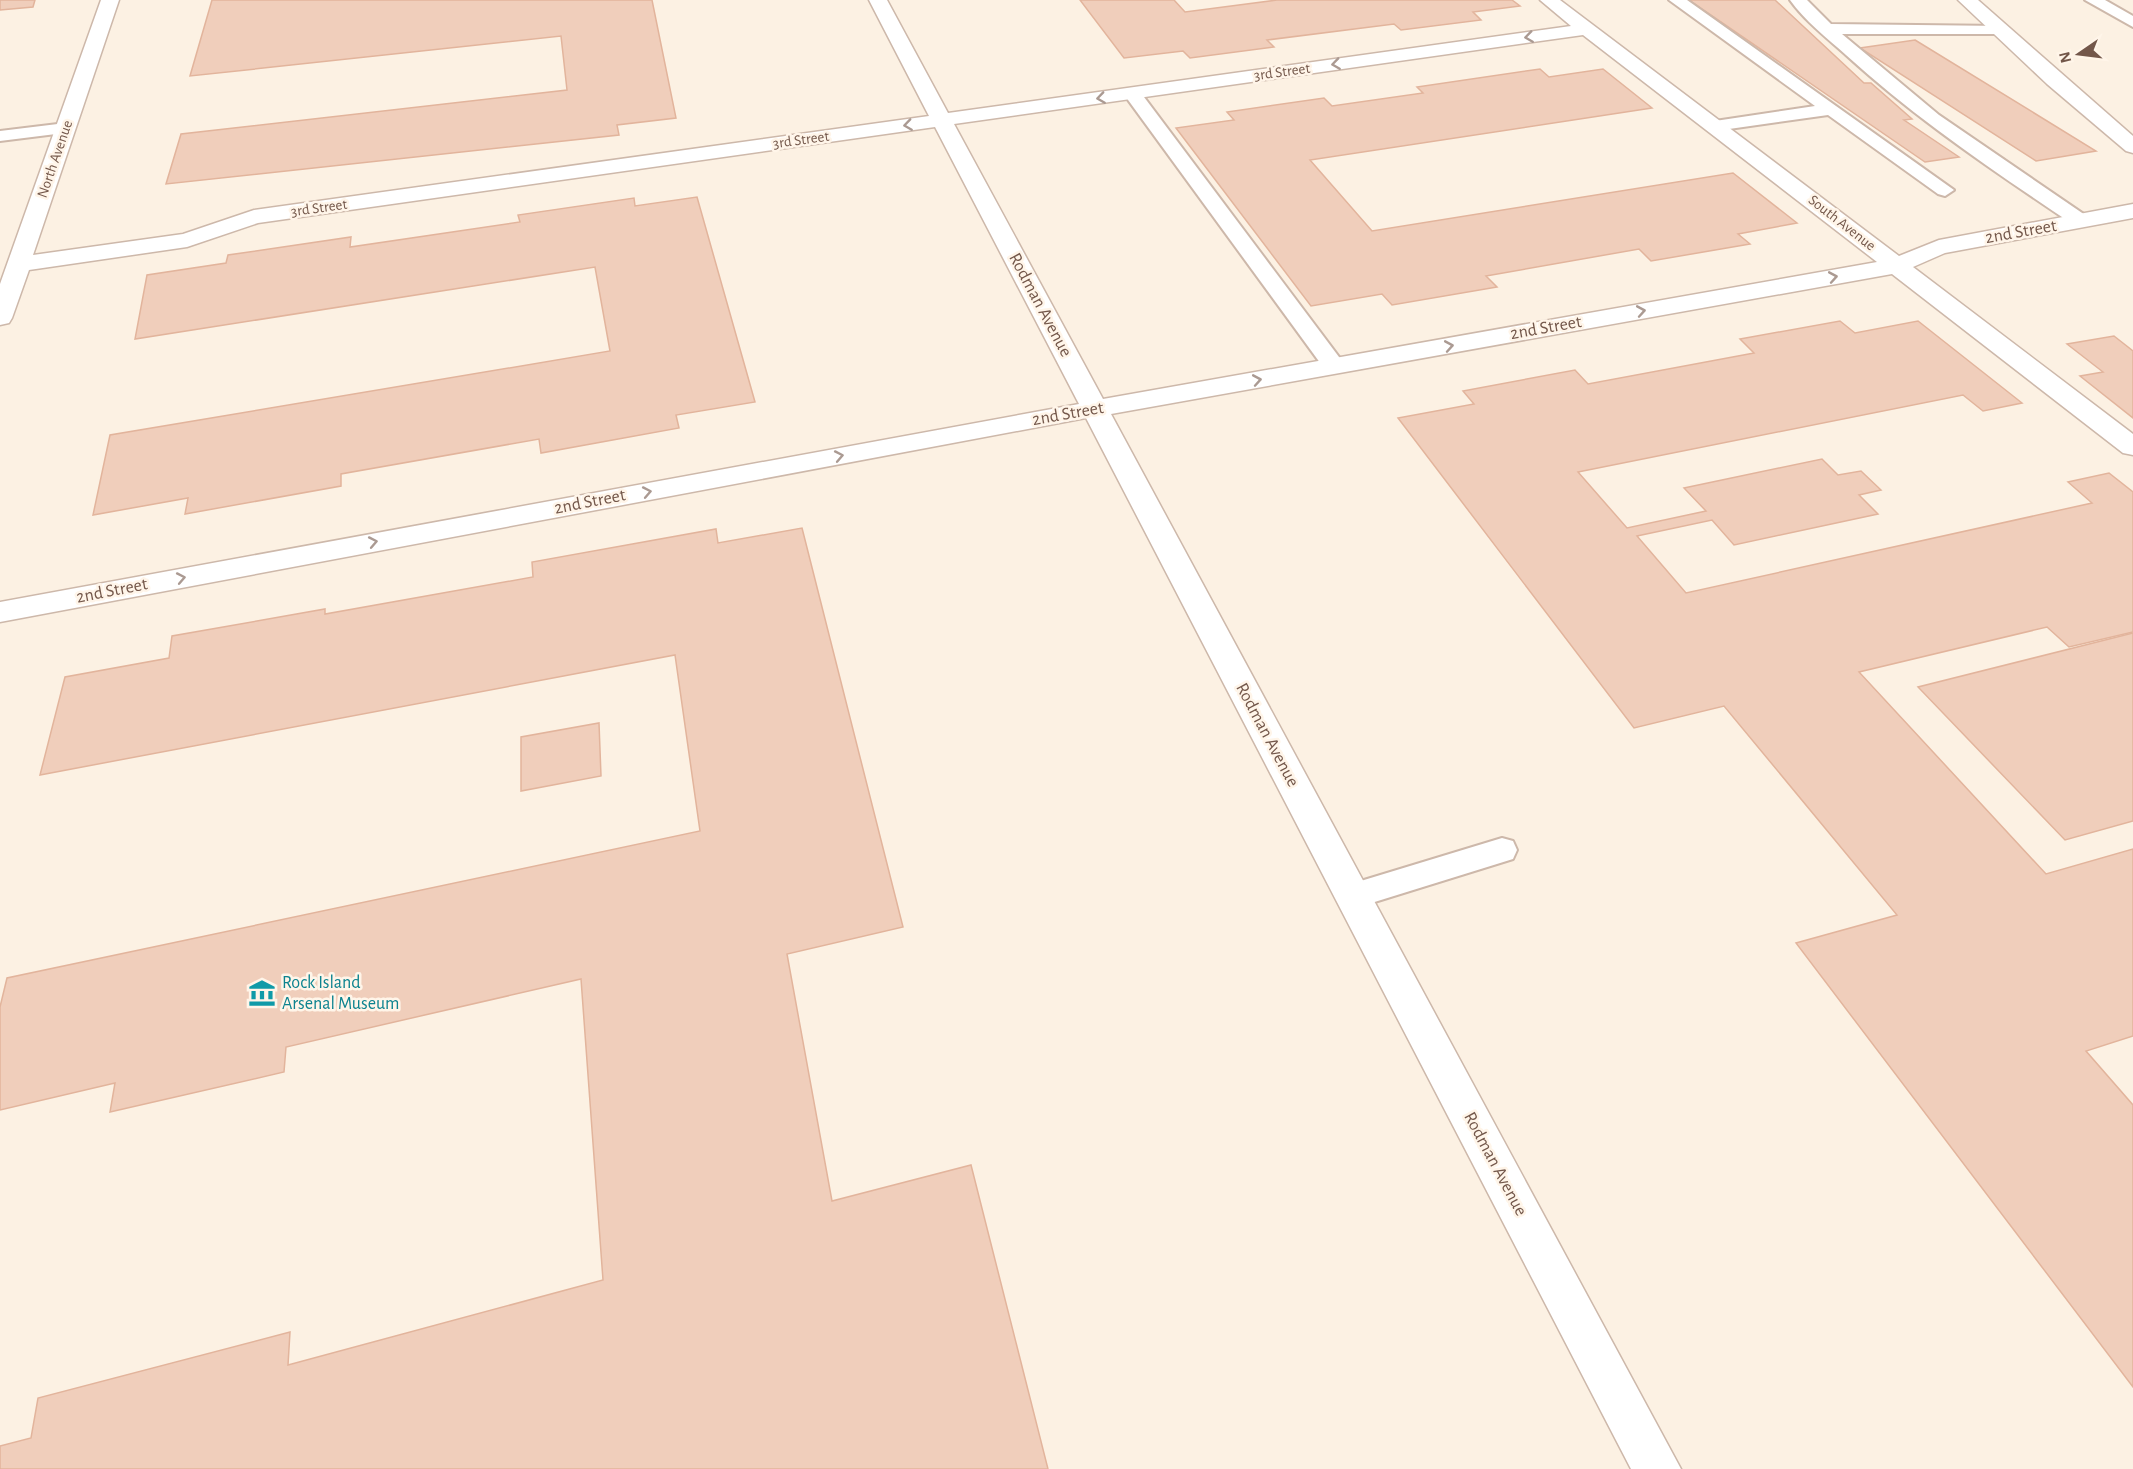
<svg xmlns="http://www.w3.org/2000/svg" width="2133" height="1469" font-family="'Alegreya Sans',sans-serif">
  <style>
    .building { fill: #f0cebb; stroke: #e2b49c; stroke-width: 1.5 }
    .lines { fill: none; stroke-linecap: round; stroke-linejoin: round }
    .lane-casing { stroke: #cdb8aa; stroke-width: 4 }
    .street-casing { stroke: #cdb8aa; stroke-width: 3 }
    .lane { fill: #fff; fill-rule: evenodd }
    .street { fill: #fff; fill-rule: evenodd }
    .oneway { stroke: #ab9a92 }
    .labels { text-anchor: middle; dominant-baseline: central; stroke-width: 5; stroke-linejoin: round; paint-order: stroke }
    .far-street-label { font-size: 15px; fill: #73574a; stroke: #fff5e9 }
    .street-label { font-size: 18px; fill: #73574a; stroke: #fff5e9 }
    .culture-label { font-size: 18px; fill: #0d838f; stroke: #fff5e9; text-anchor: start }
  </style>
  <rect width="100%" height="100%" fill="#fcf1e3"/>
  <g class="building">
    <path d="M0 0H35L33 7 0 10Z"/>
    <path d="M212 0H652L676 118 617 125 619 135 166 184 181 134 567 90 561 36 190 76Z"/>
    <path d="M1080 0H1174L1185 12 1277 0H1512L1520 6 1473 12 1481 20 1401 30 1394 24 1267 40 1274 47 1190 58 1183 51 1124 58Z"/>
    <path d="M1689 0H1775L1864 83H1871L1912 119 1904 120 1959 157 1925 162Z"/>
    <path d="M1915 40 2096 151 2036 161 1860 48Z"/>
    <path d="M1540 69 1549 77 1603 69 1652 108 1310 160 1372 231 1733 173 1797 223 1738 234 1750 244 1651 261 1639 249 1486 276 1497 287 1392 305 1382 294 1311 306 1176 128 1234 120 1227 112 1324 98 1332 106 1423 93 1417 87Z"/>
    <path d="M697 197 755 402 676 415 679 428 541 453 539 439 341 474V486L185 514 188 498 93 515 110 435 610 351 595 267 135 339 147 275 226 263 228 255 351 237 350 247 520 222 518 215 634 198 635 206Z"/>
    <path d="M1840 321 1855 333 1918 321 2022 403 1983 411 1963 395 1578 472 1627 528 1706 511 1684 488 1822 459 1838 475 1861 471 1881 490 1859 495 1878 514 1734 545 1712 520 1637 536 1686 593 2092 503 2068 482 2109 473 2133 492V632L2069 647 2047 627 1859 672 2046 874 2133 849V1036L2086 1051 2133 1105V1387L1796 943 1897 915 1724 706 1634 728 1398 418 1474 404 1463 391 1575 370 1588 384 1754 353 1740 339Z"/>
    <path d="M2114 336 2133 351V418L2080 376 2103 372 2067 344Z"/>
    <path d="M802 528 903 927 787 954 832 1201 971 1165 1048 1469H0V1446L31 1438 38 1398 290 1332 288 1365 603 1280 581 979 286 1047 284 1072 110 1112 115 1083 0 1110V1007L7 978 700 831 675 655 40 775 65 677 169 658 172 636 325 609V614L533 577 532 562 716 529 718 543Z"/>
    <path d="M2133 633V821L2065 840 1918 687Z"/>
    <path d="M599 723 601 776 521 791V737Z"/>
  </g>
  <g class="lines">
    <defs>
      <g id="lane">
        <path d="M1669 0H1687L1954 190 1945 196 1938 194 1828 115 1715 131 1709 130 1706 126 1709 122 1715 121 1815 106Z"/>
        <path d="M1790 0H1807L1831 24 2003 26 2005 29 2003 32 1997 34H1842L1939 115 2088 217 2091 221 2088 225H2074C1995 172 1916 119 1846 55 1827 38 1805 21 1790 0Z"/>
        <path d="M2085 0H2105L2133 16V27Z"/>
        <path d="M1132 88 1138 89 1342 361 1345 366 1342 371H1326L1123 93Z"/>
        <path d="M66 123 75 128 72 132 0 141V131Z"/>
        <path d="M1502 838 1513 841 1517 850 1513 859 1352 909 1341 905 1336 896 1341 887Z"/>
      </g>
      <g id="street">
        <path d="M101 0H119L33 255 183 234 254 210 929 116 869 0H887L948 113 1571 26 1540 0H1560L1899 256 1939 240 2133 204V218L1945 253 1913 267 2133 434V455L2123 453 1892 274 1111 414 1681 1469H1631L1086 418 0 622V602L1079 404 935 127 258 223 187 247 29 270 12 318 9 323 0 325V284ZM1583 35 1877 262 1103 399 954 124Z"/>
        <path d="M1958 0H1978L2133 136V153L2126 151 2047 84Z"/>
      </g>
    </defs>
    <use href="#lane" class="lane-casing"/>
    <use href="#street" class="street-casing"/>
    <use href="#lane" class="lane"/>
    <use href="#street" class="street"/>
  </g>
  <defs><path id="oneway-chevron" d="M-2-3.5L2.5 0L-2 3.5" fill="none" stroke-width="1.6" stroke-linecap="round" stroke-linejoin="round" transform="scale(1.5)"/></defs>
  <g class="oneway">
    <use href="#oneway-chevron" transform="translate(1529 37) rotate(172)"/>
    <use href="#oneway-chevron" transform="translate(1336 64) rotate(172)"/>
    <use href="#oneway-chevron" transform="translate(1101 98) rotate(172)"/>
    <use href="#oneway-chevron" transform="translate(908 125) rotate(172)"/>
    <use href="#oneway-chevron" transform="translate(1833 277) rotate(-10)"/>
    <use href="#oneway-chevron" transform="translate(1641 311) rotate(-10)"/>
    <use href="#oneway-chevron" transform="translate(1449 346) rotate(-10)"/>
    <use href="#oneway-chevron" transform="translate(1257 380) rotate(-10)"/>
    <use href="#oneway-chevron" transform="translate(839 456) rotate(-11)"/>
    <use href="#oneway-chevron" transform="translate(647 492) rotate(-11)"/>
    <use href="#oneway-chevron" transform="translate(373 542) rotate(-11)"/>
    <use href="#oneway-chevron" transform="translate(181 578) rotate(-11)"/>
  </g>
  <defs>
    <symbol id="museum-bare" viewBox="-9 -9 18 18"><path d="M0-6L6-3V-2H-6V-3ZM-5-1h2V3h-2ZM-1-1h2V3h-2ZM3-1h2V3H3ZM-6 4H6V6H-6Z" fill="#0f9aa8" stroke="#fff5e9" stroke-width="2.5" paint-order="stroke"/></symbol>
  </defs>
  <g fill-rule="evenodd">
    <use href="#museum-bare" x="243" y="974" width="38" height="38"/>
  </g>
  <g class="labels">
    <g class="far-street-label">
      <text transform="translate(1282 72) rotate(-8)">3rd Street</text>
      <text transform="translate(801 140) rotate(-8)">3rd Street</text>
      <text transform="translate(55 159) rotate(-71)">North Avenue</text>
      <text transform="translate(319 208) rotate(-8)">3rd Street</text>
      <text transform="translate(1842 223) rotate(38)">South Avenue</text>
    </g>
    <g class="street-label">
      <text transform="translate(2021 232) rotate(-10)">2nd Street</text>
      <text transform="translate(1040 305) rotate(62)">Rodman Avenue</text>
      <text transform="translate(1546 328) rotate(-10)">2nd Street</text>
      <text transform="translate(1068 414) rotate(-10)">2nd Street</text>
      <text transform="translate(590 502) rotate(-11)">2nd Street</text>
      <text transform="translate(112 591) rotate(-11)">2nd Street</text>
      <text transform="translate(1267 735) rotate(62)">Rodman Avenue</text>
      <text transform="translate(1495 1164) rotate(62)">Rodman Avenue</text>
    </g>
    <g class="culture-label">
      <text x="282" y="983">Rock Island<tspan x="282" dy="21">Arsenal Museum</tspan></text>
    </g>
  </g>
  <g transform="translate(2079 54) rotate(256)" stroke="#fff5e9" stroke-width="4.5" paint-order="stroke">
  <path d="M0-4.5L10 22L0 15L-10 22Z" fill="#73574a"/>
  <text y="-9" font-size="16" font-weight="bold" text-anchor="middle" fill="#73574a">N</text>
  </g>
</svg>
